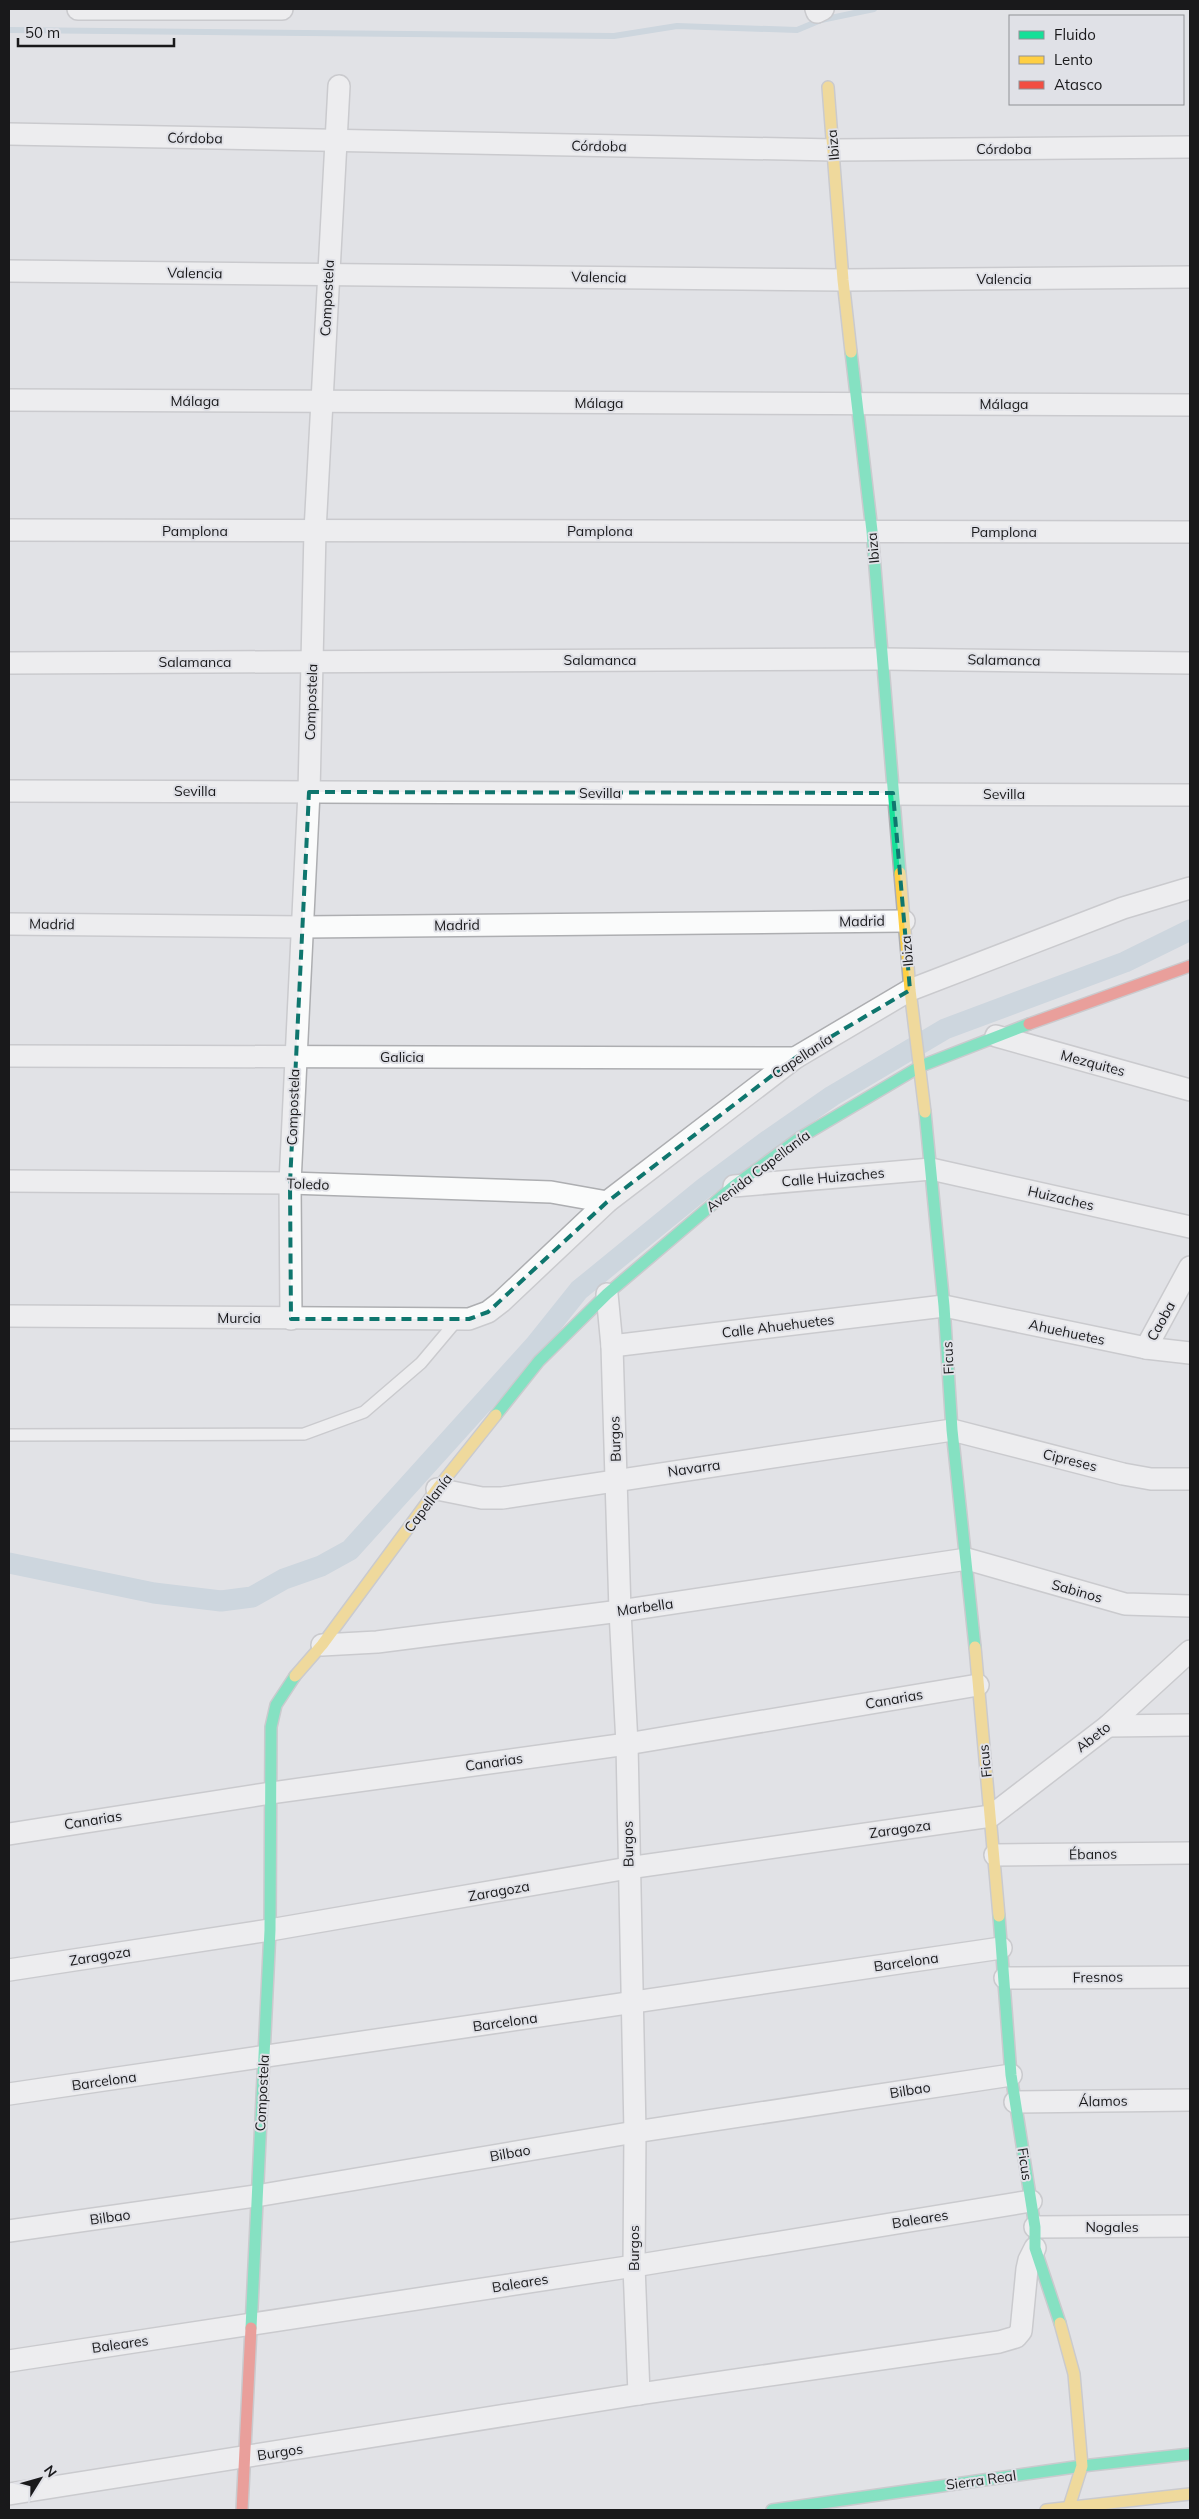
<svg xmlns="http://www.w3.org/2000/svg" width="1199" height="2519" font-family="Mulish,sans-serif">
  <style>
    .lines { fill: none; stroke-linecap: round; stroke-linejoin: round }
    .stream { stroke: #b3c7d5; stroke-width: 6 }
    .canal { stroke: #b3c7d5; stroke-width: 21 }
    .lane-casing { stroke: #adaeb1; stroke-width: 14 }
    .street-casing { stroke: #adaeb1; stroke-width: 24 }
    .fast-casing { stroke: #adaeb1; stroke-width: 14 }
    .slow-casing { stroke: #adaeb1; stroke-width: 14 }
    .jam-casing { stroke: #adaeb1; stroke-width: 14 }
    .lane { stroke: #fafbfb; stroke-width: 11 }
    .street { stroke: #fafbfb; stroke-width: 21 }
    .fast { stroke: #16e098; stroke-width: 11 }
    .slow { stroke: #ffcf43; stroke-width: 11 }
    .jam { stroke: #f24e42; stroke-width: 11 }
    .marked { fill: none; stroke: #0f766e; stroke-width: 4; stroke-dasharray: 10 6; stroke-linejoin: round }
    .labels { text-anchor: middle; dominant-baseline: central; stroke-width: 4; stroke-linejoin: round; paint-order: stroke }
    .street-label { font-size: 14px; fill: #19191b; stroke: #e0e1e7 }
  </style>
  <rect width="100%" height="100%" fill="#e1e2e6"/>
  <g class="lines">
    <path class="stream" d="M9 30 614 36 677 26 797 30 821 20 874 9"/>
    <path class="canal" d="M9 1563 154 1593 221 1601 252 1597 284 1579 321 1566 350 1550 535 1345 579 1290 704 1188 767 1141 832 1096 945 1029 1125 962 1190 930"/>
    <defs>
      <path id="lane" d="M9 1435 304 1434 364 1412 421 1363 458 1319"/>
      <g id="street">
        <path d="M78 9H282"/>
        <path d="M816 9 817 12 823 9"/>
        <path d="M9 134 834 150 1190 147"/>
        <path d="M9 271 843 280 1190 277"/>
        <path d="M9 400 1190 405"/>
        <path d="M9 530 1190 532"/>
        <path d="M9 663 883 659 1190 663"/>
        <path d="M9 791 1190 795"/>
        <path d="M9 924 303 927 904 921"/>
        <path d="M996 1036 1190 1090"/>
        <path d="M9 1056 795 1058"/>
        <path d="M9 1181 290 1183 551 1192 607 1202"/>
        <path d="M734 1186 931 1169 1190 1227"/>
        <path d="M607 1294 612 1346 620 1611 627 1744 635 2132 634 2266 639 2394"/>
        <path d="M9 1316 469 1319 488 1312 501 1302 607 1202 795 1058 910 990 1123 908 1190 888"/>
        <path d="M291 1319 290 1183 309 792 315 531 339 86"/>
        <path d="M612 1346 944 1306 1146 1348 1190 1353"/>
        <path d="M1146 1348 1190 1267"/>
        <path d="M437 1489 482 1498H502L952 1430 1123 1474 1151 1479H1190"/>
        <path d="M322 1645 377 1642 620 1611 967 1559 1125 1604 1190 1606"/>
        <path d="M1108 1726 1190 1725"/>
        <path d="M9 1834 271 1793 627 1744 978 1685"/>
        <path d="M995 1855 1190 1853"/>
        <path d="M9 1970 270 1930 628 1868 991 1816 1108 1726 1190 1651"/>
        <path d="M1005 1978 1190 1977"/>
        <path d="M9 2094 1001 1948"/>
        <path d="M1015 2102 1190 2100"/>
        <path d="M1035 2227 1190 2226"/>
        <path d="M9 2231 256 2196 635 2132 1011 2075"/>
        <path d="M9 2361 634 2266 1031 2201"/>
        <path d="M9 2494 639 2394 999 2342 1016 2337 1021 2331 1027 2269 1029 2260 1035 2248"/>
      </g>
      <g id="fast">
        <path d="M851 352 872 531 900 873"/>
        <path d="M925 1112 944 1306 952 1430 975 1647"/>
        <path d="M496 1415 539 1361 607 1294 734 1186 801 1137 921 1066 1029 1024"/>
        <path d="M999 1916 1011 2075 1035 2227V2248L1060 2323"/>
        <path d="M251 2328 270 1930 271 1727 276 1705 295 1676"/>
        <path d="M772 2510 1082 2466 1190 2454"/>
      </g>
      <g id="slow">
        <path d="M828 87 843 280 851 352"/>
        <path d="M900 873 910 990 925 1112"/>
        <path d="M975 1647 999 1916"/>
        <path d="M295 1676 322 1645 437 1489 496 1415"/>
        <path d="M1060 2323 1074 2374 1082 2466 1068 2510"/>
        <path d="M1046 2510 1190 2494"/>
      </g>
      <g id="jam">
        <path d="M1029 1024 1190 966"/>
        <path d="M242 2510 251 2328"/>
      </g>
    </defs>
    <use href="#lane" class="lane-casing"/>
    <use href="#street" class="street-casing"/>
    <use href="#fast" class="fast-casing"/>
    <use href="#slow" class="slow-casing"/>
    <use href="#jam" class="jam-casing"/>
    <use href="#lane" class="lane"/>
    <use href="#street" class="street"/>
    <use href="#fast" class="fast"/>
    <use href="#slow" class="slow"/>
    <use href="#jam" class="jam"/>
  </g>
  <path d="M0 0H1199V2519H0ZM309 792 893 793 910 990 795 1058 607 1202 488 1312 469 1319H291L290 1183Z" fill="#e1e2e6" fill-opacity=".55" fill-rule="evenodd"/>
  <path class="marked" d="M309 792 893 793 910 990 795 1058 607 1202 488 1312 469 1319H291L290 1183Z"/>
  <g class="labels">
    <g class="street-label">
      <text transform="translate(195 138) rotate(1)">Córdoba</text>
      <text transform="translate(833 145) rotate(-95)">Ibiza</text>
      <text transform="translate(599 146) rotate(1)">Córdoba</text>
      <text x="1004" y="149">Córdoba</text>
      <text transform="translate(195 273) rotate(1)">Valencia</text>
      <text transform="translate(599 277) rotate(1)">Valencia</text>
      <text x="1004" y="279">Valencia</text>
      <text transform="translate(327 298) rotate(-87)">Compostela</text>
      <text x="195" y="401">Málaga</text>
      <text x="599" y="403">Málaga</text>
      <text x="1004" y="404">Málaga</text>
      <text x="195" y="531">Pamplona</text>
      <text x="600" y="531">Pamplona</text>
      <text x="1004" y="532">Pamplona</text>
      <text transform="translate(873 548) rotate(-95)">Ibiza</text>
      <text x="600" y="660">Salamanca</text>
      <text transform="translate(1004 660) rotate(1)">Salamanca</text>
      <text x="195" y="662">Salamanca</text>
      <text transform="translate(311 702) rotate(-88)">Compostela</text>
      <text x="195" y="791">Sevilla</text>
      <text x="600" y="793">Sevilla</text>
      <text x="1004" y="794">Sevilla</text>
      <text transform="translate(862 921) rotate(-1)">Madrid</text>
      <text transform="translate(52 924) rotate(1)">Madrid</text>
      <text transform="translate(457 925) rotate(-1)">Madrid</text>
      <text transform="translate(907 951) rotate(-95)">Ibiza</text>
      <text transform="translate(802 1056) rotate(-33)">Capellanía</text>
      <text x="402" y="1057">Galicia</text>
      <text transform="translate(1093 1063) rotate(15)">Mezquites</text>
      <text transform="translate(293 1107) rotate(-88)">Compostela</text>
      <text transform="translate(758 1171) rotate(-37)">Avenida Capellanía</text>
      <text transform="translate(833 1177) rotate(-5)">Calle Huizaches</text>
      <text transform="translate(308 1184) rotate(2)">Toledo</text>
      <text transform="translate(1061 1198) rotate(13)">Huizaches</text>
      <text x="239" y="1318">Murcia</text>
      <text transform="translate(1161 1321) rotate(-61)">Caoba</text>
      <text transform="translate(778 1326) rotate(-7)">Calle Ahuehuetes</text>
      <text transform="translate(1067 1332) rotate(12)">Ahuehuetes</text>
      <text transform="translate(948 1358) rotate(-93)">Ficus</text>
      <text transform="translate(615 1439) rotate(-92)">Burgos</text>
      <text transform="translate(1070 1460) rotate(14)">Cipreses</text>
      <text transform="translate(694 1468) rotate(-8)">Navarra</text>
      <text transform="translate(428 1503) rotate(-53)">Capellanía</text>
      <text transform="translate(1077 1591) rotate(16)">Sabinos</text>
      <text transform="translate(645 1607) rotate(-8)">Marbella</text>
      <text transform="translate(894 1699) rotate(-10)">Canarias</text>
      <text transform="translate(1093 1737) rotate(-38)">Abeto</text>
      <text transform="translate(985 1761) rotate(-96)">Ficus</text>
      <text transform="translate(494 1762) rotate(-8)">Canarias</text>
      <text transform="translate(93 1820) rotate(-9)">Canarias</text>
      <text transform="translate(900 1829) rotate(-8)">Zaragoza</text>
      <text transform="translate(628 1844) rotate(-91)">Burgos</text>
      <text transform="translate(1093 1854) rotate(-1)">Ébanos</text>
      <text transform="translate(499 1891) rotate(-10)">Zaragoza</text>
      <text transform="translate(100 1956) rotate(-9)">Zaragoza</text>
      <text transform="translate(906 1962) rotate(-8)">Barcelona</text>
      <text transform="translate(1098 1977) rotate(-1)">Fresnos</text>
      <text transform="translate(505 2022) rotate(-8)">Barcelona</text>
      <text transform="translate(104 2081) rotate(-8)">Barcelona</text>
      <text transform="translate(910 2090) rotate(-9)">Bilbao</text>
      <text transform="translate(262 2093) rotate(-87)">Compostela</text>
      <text transform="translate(1103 2101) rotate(-1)">Álamos</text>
      <text transform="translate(510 2153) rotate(-10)">Bilbao</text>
      <text transform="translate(1025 2164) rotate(81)">Ficus</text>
      <text transform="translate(110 2217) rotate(-8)">Bilbao</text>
      <text transform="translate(920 2219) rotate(-9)">Baleares</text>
      <text x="1112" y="2227">Nogales</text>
      <text transform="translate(634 2248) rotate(-90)">Burgos</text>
      <text transform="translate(520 2283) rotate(-9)">Baleares</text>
      <text transform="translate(120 2344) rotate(-8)">Baleares</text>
      <text transform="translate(280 2452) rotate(-9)">Burgos</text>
      <text transform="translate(981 2480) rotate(-8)">Sierra Real</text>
    </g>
  </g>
  <rect width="1199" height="2519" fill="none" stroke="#19191b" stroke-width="20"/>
  <rect x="1009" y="15" width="175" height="90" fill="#e0e1e7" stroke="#909195"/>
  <rect x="1019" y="31" width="25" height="8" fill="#16e098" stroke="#909195"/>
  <text x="1054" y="40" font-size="15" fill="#19191b">Fluido</text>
  <rect x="1019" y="56" width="25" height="8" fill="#ffcf43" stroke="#909195"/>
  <text x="1054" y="65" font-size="15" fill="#19191b">Lento</text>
  <rect x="1019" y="81" width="25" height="8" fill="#f24e42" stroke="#909195"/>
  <text x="1054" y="90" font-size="15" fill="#19191b">Atasco</text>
  <g transform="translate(40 2479) rotate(53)" stroke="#e0e1e7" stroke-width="4" paint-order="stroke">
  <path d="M0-4L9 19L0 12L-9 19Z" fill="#19191b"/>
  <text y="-8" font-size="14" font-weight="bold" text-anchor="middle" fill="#19191b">N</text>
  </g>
  <path d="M18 38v8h156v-8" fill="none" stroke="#19191b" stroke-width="2.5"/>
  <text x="25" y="38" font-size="15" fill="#19191b" stroke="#e0e1e7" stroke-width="4" paint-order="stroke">50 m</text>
</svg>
